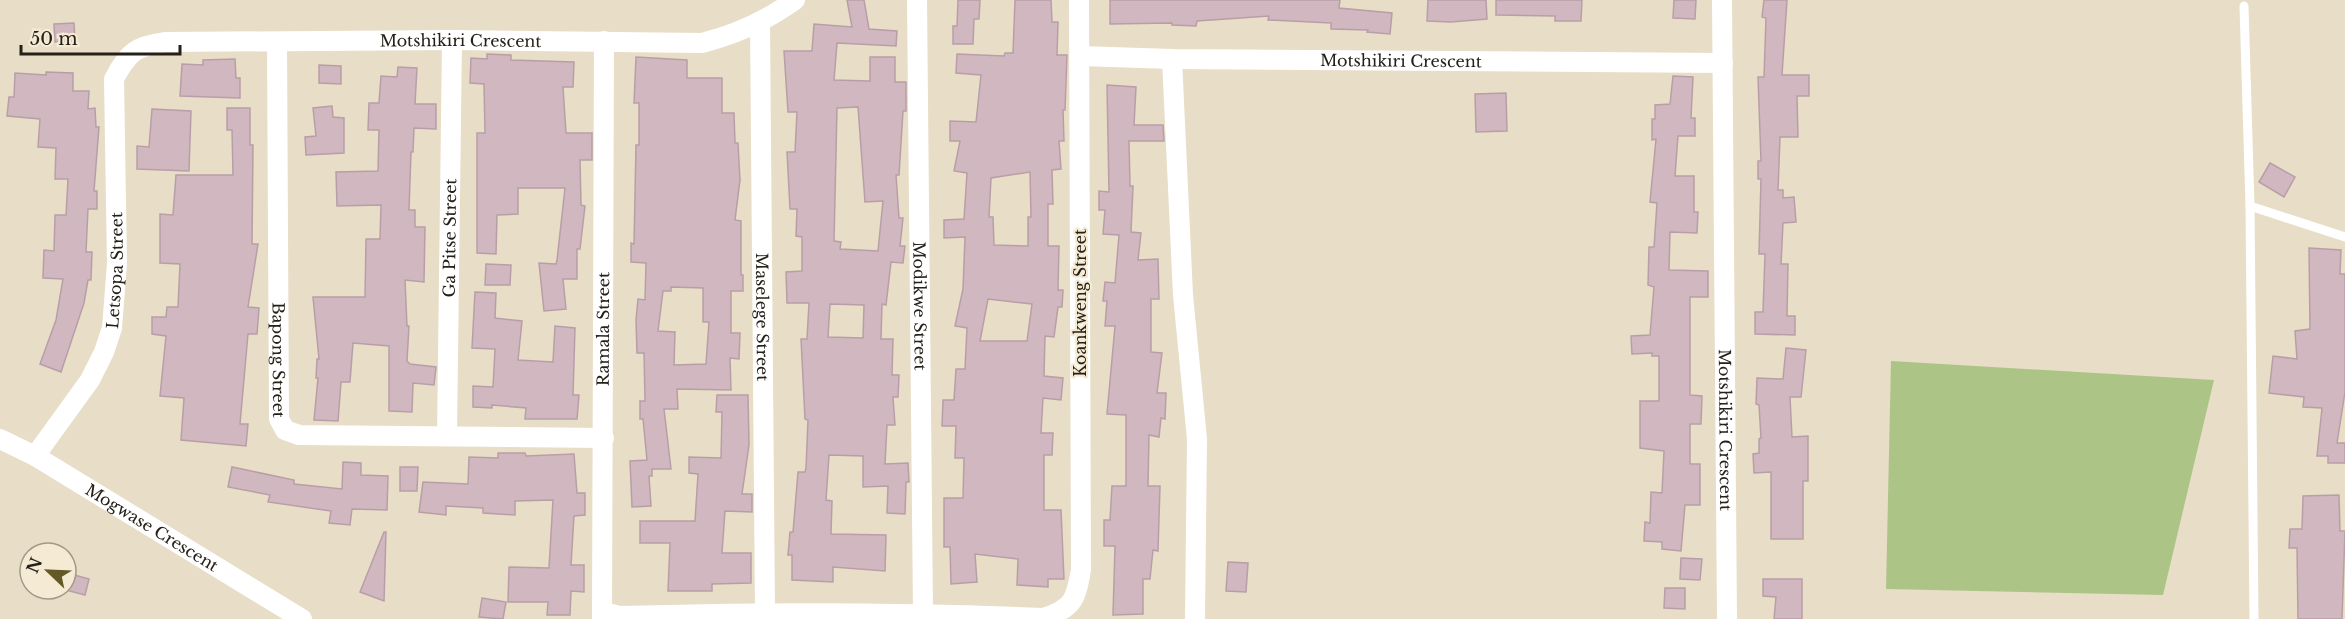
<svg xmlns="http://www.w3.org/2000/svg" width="2345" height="619" font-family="'Libre Baskerville',serif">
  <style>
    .green { fill: #adc487 }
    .building { fill: #d1b7bf; stroke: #b89fa7; stroke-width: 1.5; fill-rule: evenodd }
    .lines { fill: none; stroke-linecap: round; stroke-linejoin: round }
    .lane { stroke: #fff; stroke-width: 9 }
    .street { stroke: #fff; stroke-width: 20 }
    .labels { text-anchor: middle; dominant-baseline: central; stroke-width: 4.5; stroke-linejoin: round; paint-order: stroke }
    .street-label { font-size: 16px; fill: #252119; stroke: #f5ead4 }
  </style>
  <rect width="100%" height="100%" fill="#e8ddc7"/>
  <path class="green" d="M1891 361 2214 380 2163 595 1886 589Z"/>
  <g class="building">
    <path d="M847 0H864L869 29 897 31 896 46 837 43 834 80 870 81V57H895V82H906V111H903L899 175H896L899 218H903L900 246H905L903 263 891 262 886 305 882 304 881 339H893L892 375H899L898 397H893L895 425H887L885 464 908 463 909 482H906L905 514 887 513 888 486 863 487V456L829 455 826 500 832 501 831 534 886 535 885 571 833 567V582L792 580V555H788L790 532H793L798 472H805L806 468 808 420 805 419 801 339H807L809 303H787L786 272 802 271V237L796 236 797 209H790L787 152H795L797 112H788L784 51H812L814 24 852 27ZM858 107 865 202 883 201 878 251 840 249 841 242 834 241 837 108ZM830 304 864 305 863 338 828 337Z"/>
    <path d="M958 0H980L979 19H974L973 44H953V26H957Z"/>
    <path d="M1015 0H1051L1052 22H1058L1057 55H1067L1065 110H1063L1064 141H1059L1061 169 1052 170 1053 204H1048V246H1059L1058 290H1063L1062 307H1058L1054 337 1045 336 1044 376 1063 378 1061 400 1043 398 1041 433H1053L1052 455H1044V510H1061L1064 579H1048V587L1017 585 1018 559 975 554 977 582 951 584 950 547H944V498H963L964 458H955L956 426H942L943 400H954L956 369H965L967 328 955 326 963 289 965 237 944 238V220L964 219 967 173 954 171 960 141H950V121L976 122 981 75 956 73 957 54 1004 56 1005 53H1013ZM1030 172 1031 217H1028V246L994 245 993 217H989L991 178ZM988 299 1032 304 1027 341H980Z"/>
    <path d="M1110 0H1340L1339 8 1392 13 1390 34 1367 32 1368 30 1331 29V23L1268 20 1269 16 1197 21 1196 26 1172 25V23L1110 24Z"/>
    <path d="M1428 0H1486L1487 19 1451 22 1427 21Z"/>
    <path d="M1496 0H1582L1581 21H1555V16L1496 15Z"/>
    <path d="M1674 0H1696L1695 19 1673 18Z"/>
    <path d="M1764 0H1787L1782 75H1809V96H1797L1798 137H1780L1778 190H1783V198L1794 197 1796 222 1783 223 1781 264H1788L1787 316H1795V335L1755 334V312H1763L1765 254H1759L1761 179H1758V161H1761L1758 77H1764L1766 18 1762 17Z"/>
    <path d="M74 23 75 41 55 42 54 24Z"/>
    <path d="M487 54 511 55V60L574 62 573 87H563L566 133H592V160H580L581 205 585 206 580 249H577V279H563L566 309 544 311 539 263 556 264 557 260 565 188H518V214L497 215 496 254 477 253V133H485L484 84 470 83 471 58 487 59Z"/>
    <path d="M636 57 687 60V78H722V113H734L735 143H738L740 180 735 220 741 221V275H743V291H731V333H740L739 359 730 358 731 390 677 389 678 409H664L671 469H652V476H649L651 506 632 507 630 461 647 460 643 419H640V401H645L644 353H637L636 320 638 299 645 300 646 263 631 262V243L634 244 636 145H639V103H634ZM671 287 703 288V322H709L706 364 674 365 675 332 658 331 663 291H671Z"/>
    <path d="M235 59 236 78H240V98L180 96 182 64 203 65V60Z"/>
    <path d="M319 65 341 66V84L319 83Z"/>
    <path d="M398 67 417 68 415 104H436V129L414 128 413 152H411L409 210H415V227H425L424 282 405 280 407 326H409L407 361 410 364 436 367 434 385 413 383 412 412 389 411V346L353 343 350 382H341L338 421 314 420 318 378H316L317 359H319L313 297H365L366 239H380L381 205 337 206 336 172 378 171 379 130H368L369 103H379L381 76 397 77Z"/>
    <path d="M46 72 73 73V91H89L88 109 95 108 96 127H99L94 191H97V209H88L86 252H92L91 280H88L84 303 61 372 40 364 56 320 63 279 43 278 44 250 54 251 55 215H66L68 179H55L56 148 38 147 40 119 7 116 9 97H14L15 73 46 75Z"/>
    <path d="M1673 76 1693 77 1691 118H1695V136H1678L1675 176H1694V212H1698L1697 233 1670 232 1669 270 1708 271V297H1690V395L1702 396 1701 424H1690V464H1700V505H1685L1681 551 1662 549V542L1644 541 1645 522 1650 523 1651 492 1662 493 1664 451 1640 448V401H1659V356H1652V353L1632 354 1631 336 1650 335 1654 287 1648 285 1649 247H1654L1657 203 1650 202 1656 139 1652 140V119H1655V105L1670 104Z"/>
    <path d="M1107 85 1136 87 1134 125H1163L1164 141H1129L1130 186H1133L1131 232 1141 233 1138 260 1158 259 1159 299H1151V352L1162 353 1157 393H1166L1165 419 1161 418 1159 437 1149 435 1148 486H1160L1158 551 1153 550 1150 579H1143V614L1113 615 1115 546H1104V520H1110L1112 486H1126V415L1107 414 1115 326H1105L1107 301H1103L1105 282 1115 283 1119 235 1103 234 1105 210H1099V191L1109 192Z"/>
    <path d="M1506 93 1507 131 1476 132 1475 94Z"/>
    <path d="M332 106 333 117 344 118V153L306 155 305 137 316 136 313 108Z"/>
    <path d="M227 108H250V145H253L252 244H258L248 307 259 308 257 334H248L240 424H248L246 446 181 440 184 398 160 396 166 336 152 334V317H166L167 307H178L180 264 160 263V214L173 215 176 175H233L232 130H227Z"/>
    <path d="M152 109 191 111 189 171 137 169V146L149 147Z"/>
    <path d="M2270 163 2295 177 2284 197 2259 182Z"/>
    <path d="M2309 248 2341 250 2340 274H2345V392L2337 443H2345V463H2328V456H2317L2322 408 2303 407 2304 397 2269 393 2273 356 2297 359 2295 331 2310 329Z"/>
    <path d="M486 264 511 265 510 285H485Z"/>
    <path d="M475 292 496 293 495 318 522 321 518 360 553 362 555 326 575 328 573 395H579L577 419H525L526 408 492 405V408L473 407V386L493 387 495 349 472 348Z"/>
    <path d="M1786 348 1806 350 1801 397H1790L1792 437 1808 436V481H1803V539H1771V472L1754 473 1753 454 1759 453V439L1761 438 1759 405 1756 404 1757 378 1783 379Z"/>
    <path d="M717 395H748L749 445 742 494H752V512L725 511 722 553H751V583L712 584V591H668L670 543H640V521H695L698 474 689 473V457L721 458 722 412H716Z"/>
    <path d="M498 453H525L526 456 574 454 577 493H585V515L574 516 571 565H584V592L571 591 570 615H547L548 602H508L509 567 549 568 553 500 515 501V515L483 513V508L446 506V515L419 512 423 482 468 484 469 457 498 458Z"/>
    <path d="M343 462 361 463V475L388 476 387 510 352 509 350 525 329 523 331 511 268 502 270 495 228 487 232 467 294 480V484L342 489Z"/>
    <path d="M400 467H418L417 491H400Z"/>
    <path d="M2339 495 2340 531H2345L2342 619H2298L2297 548H2289L2290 529H2302L2303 496Z"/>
    <path d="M384 532H386L384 601 360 592Z"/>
    <path d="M1681 558 1702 559 1700 580 1680 579Z"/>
    <path d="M1228 562 1248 563 1246 592 1226 591Z"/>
    <path d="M71 574 89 579 85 595 66 590Z"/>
    <path d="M1763 579H1802V619H1774L1776 597 1763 596Z"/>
    <path d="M1665 588H1685V609L1664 608Z"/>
    <path d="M482 598 506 602 503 619 479 617Z"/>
  </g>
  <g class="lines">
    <g class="lane">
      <path d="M2244 6 2250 206 2345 237"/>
      <path d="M2250 206 2254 619"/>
    </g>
    <g class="street">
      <path id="s1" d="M917 0 923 613"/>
      <path id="s2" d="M1722 0 1727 619"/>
      <path id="s3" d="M760 23 765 612"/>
      <path id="s4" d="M277 42 279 419 285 430 299 435 604 438"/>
      <path id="s5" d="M1080 56 1172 59 1723 63"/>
      <path d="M1172 59 1183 295 1197 439 1195 619"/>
      <path id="s6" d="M447 436 452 40"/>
      <path id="s7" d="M0 439 35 456 302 619"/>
      <path id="s8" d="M35 456 90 380 104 352 112 328 117 263 114 79C128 52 136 46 166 42L452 40 702 43C737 34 766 21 795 0"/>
      <path d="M604 612 619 616C761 612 902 612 1043 618 1073 609 1076 599 1081 570L1079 0"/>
      <path id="s9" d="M602 619 604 41"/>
    </g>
  </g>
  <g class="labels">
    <g class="street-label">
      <text stroke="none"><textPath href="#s8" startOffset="762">Motshikiri Crescent</textPath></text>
      <text stroke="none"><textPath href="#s5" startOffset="321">Motshikiri Crescent</textPath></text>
      <text stroke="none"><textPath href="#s6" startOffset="198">Ga Pitse Street</textPath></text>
      <text stroke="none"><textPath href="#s8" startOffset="208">Letsopa Street</textPath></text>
      <text transform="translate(1080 303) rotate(-90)">Koankweng Street</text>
      <text stroke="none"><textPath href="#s1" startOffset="306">Modikwe Street</textPath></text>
      <text stroke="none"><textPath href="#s3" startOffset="294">Maselege Street</textPath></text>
      <text stroke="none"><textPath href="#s9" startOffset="290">Ramala Street</textPath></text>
      <text stroke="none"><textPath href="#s4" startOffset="318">Bapong Street</textPath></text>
      <text stroke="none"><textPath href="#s2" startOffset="430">Motshikiri Crescent</textPath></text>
      <text stroke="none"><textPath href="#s7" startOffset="176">Mogwase Crescent</textPath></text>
    </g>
  </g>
  <g transform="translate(48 571) rotate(293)"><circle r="28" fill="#f5ead4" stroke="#a29a89" stroke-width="1.5"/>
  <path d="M0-4.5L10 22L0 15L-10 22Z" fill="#625926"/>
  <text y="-9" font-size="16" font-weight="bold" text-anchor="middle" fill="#252119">N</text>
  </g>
  <path d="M21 45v9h159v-9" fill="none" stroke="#252119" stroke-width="3"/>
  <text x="30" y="45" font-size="18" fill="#252119" stroke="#f5ead4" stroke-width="4.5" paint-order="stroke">50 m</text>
</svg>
